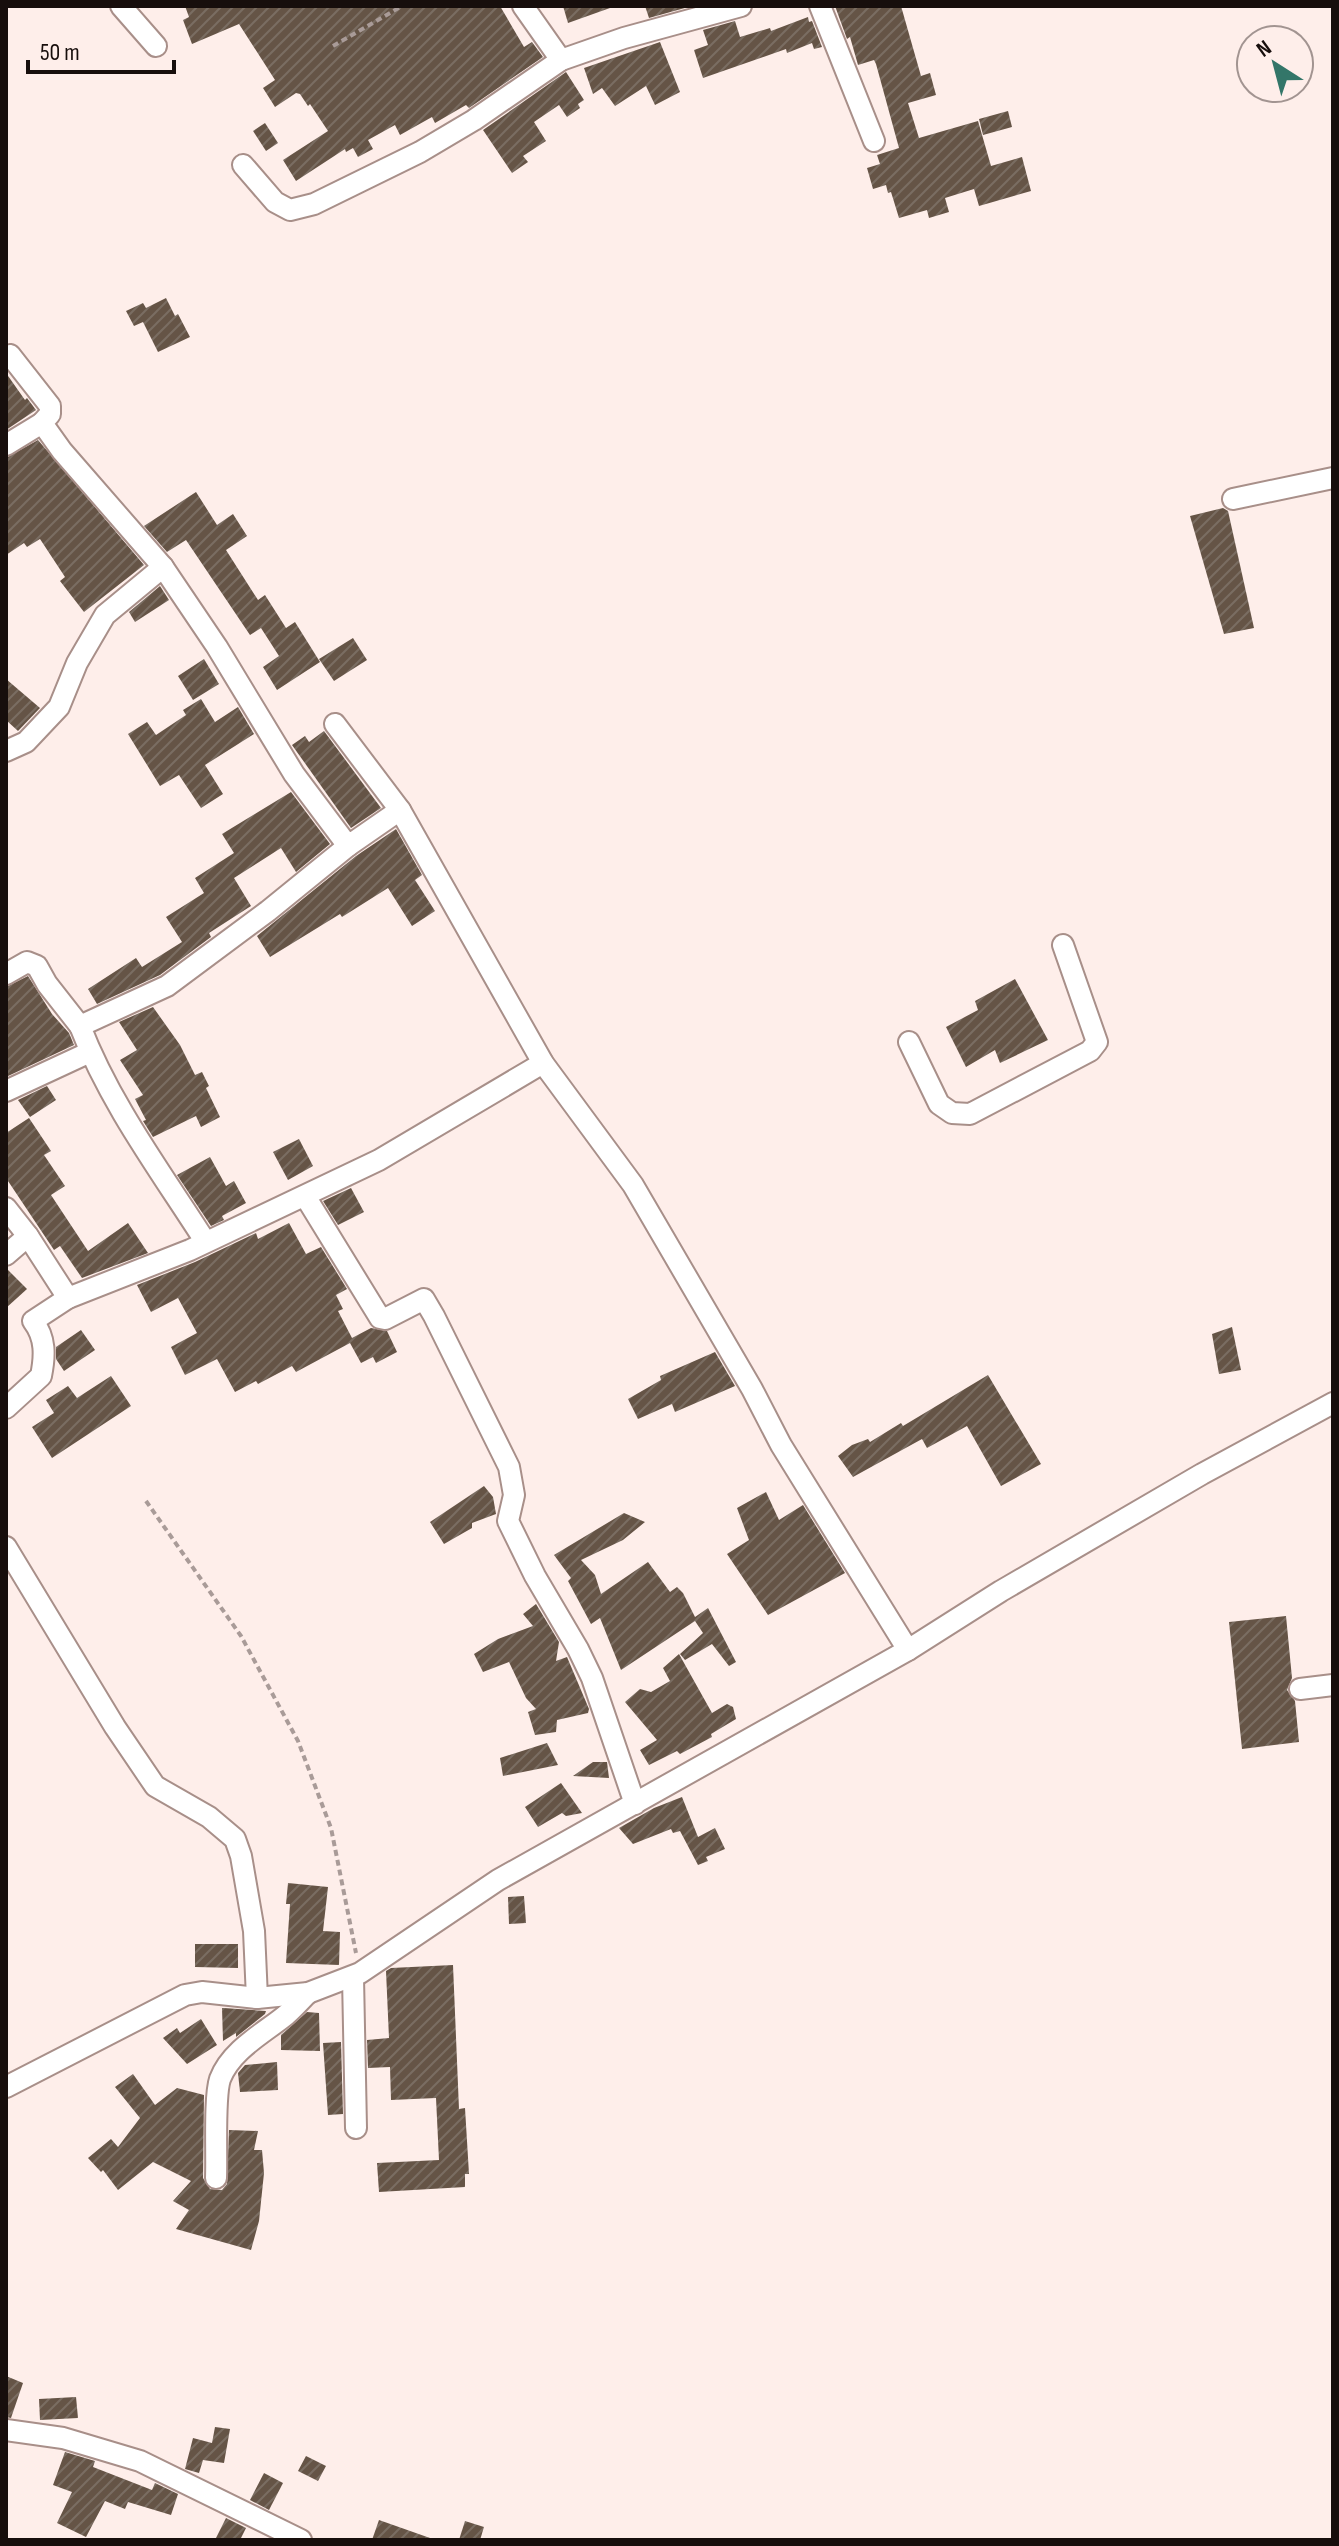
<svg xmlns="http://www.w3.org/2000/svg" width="1339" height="2546" font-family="'Sofia Sans Condensed',sans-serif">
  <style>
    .building { fill: url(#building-hatch) }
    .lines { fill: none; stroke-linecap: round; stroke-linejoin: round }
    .minor-casing { stroke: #a88f89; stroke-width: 24 }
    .path { stroke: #a99b98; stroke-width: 4; stroke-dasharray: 6 4; stroke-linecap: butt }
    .minor { stroke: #fff; stroke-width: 20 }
  </style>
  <defs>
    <pattern id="building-hatch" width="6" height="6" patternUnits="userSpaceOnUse" patternTransform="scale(2)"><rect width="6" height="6" fill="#655446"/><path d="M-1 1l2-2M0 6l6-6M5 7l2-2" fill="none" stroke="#7a6d62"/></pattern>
  </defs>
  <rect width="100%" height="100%" fill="#feeeea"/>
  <g class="building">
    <path d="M185 6H500L524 47 532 42 543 57 469 108 466 105 435 123 432 117 400 135 395 125 368 140 373 149 358 157 353 148 346 152 345 149 296 181 283 160 328 131 310 104 308 106 300 94 296 93 275 107 263 88 275 80 239 24 192 44 183 20 189 17Z"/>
    <path d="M563 6H609L610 8 568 23Z"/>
    <path d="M645 6H692L649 18Z"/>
    <path d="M835 6H901L921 76 930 73 936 95 908 103 919 138 978 121 991 166 1022 157 1031 191 979 206 974 189 945 198 949 212 929 218 927 210 899 218 891 192 888 193 886 185 873 189 867 168 880 164 877 155 899 148 876 64 874 60 858 65 850 37 847 39Z"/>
    <path d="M808 17 809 22 812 21 822 47 814 49 812 43 787 53 786 49 703 78 694 50 708 45 703 30 735 21 740 37 770 28 771 31Z"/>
    <path d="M660 42 680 92 655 105 646 86 615 106 602 88 593 94 584 68Z"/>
    <path d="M566 72 584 100 578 104 580 108 567 117 559 105 534 122 546 141 523 156 528 162 512 173 483 130Z"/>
    <path d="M1008 111 1012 127 983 135 979 119Z"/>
    <path d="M265 123 278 143 266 151 253 131Z"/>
    <path d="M166 298 175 316 178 314 190 337 158 352 143 322 134 326 126 311 143 303 146 308Z"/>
    <path d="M6 373 25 400 27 398 36 410 6 430Z"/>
    <path d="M38 440 144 565 84 612 60 581 65 577 40 539 27 547 24 543 6 555V458Z"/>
    <path d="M196 492 217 525 233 514 247 536 226 550 258 600 265 595 286 628 295 622 320 662 277 690 263 667 279 656 261 628 250 635 186 540 167 552 144 526Z"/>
    <path d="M1223 508 1228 511 1254 628 1224 634 1190 516Z"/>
    <path d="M160 586 169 600 135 622 129 612Z"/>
    <path d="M353 638 367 660 334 681 319 659Z"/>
    <path d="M204 659 219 684 193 700 178 676Z"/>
    <path d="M6 679 40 708 18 731 6 720Z"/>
    <path d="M201 699 215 722 238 707 254 734 205 765 223 794 201 808 179 775 160 786 128 734 147 722 156 735 186 715 183 710Z"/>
    <path d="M324 731 381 808 351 828 292 745 305 736 309 742Z"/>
    <path d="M291 792 330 844 296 872 281 848 234 878 251 906 209 933 211 937 160 975 97 1004 88 989 136 958 142 967 182 942 166 917 204 893 195 878 234 853 222 834Z"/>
    <path d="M396 829 422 875 415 880 435 911 412 926 388 888 342 917 340 914 270 957 257 936 356 856Z"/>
    <path d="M28 976 52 1014 69 1033 74 1045 6 1077V987Z"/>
    <path d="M1015 979 1048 1040 1000 1063 995 1050 966 1067 946 1027 978 1010 975 1001Z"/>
    <path d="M153 1007 180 1045 195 1075 202 1072 209 1086 206 1088 220 1117 201 1127 196 1116 153 1137 143 1121 146 1120 135 1099 143 1095 120 1060 137 1050 119 1022Z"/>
    <path d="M47 1086 56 1100 30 1117 18 1100Z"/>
    <path d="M29 1118 51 1151 44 1155 65 1186 51 1195 88 1251 128 1223 148 1253 82 1278 60 1246 54 1250 6 1178V1133Z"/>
    <path d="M299 1139 313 1166 288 1180 273 1152Z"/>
    <path d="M210 1157 226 1186 234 1181 246 1203 222 1216 224 1220 211 1226 177 1175Z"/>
    <path d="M351 1188 364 1212 338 1225 323 1201Z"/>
    <path d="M289 1223 306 1254 321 1247 347 1289 336 1295 343 1309 338 1311 352 1338 371 1328 387 1331 397 1352 376 1363 373 1357 361 1363 350 1343 296 1372 292 1366 258 1384 256 1381 235 1392 217 1359 185 1375 171 1347 197 1333 178 1298 151 1312 137 1285 195 1262 256 1233 258 1239Z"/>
    <path d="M6 1268 27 1289 6 1308Z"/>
    <path d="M1232 1327 1241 1370 1219 1374 1212 1334Z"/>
    <path d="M81 1330 95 1350 64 1371 56 1359V1347Z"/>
    <path d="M715 1352 735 1386 675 1412 672 1404 638 1419 628 1399 661 1380 660 1376Z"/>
    <path d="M988 1375 1041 1464 1001 1486 967 1426 927 1448 922 1439 853 1477 838 1456 852 1445 868 1439 870 1442 901 1423 903 1426Z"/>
    <path d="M111 1376 131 1406 52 1458 32 1427 54 1413 46 1400 68 1386 77 1398Z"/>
    <path d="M484 1486 493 1497 496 1514 472 1523V1528L444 1544 430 1522Z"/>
    <path d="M766 1492 779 1520 803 1505 845 1573 768 1615 727 1554 749 1540 737 1508Z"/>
    <path d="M624 1513 645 1522 623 1540 581 1560 595 1575 601 1594 648 1562 670 1592 677 1587 683 1593 695 1617 708 1608 736 1662 729 1666 712 1644 685 1660 680 1654 703 1633 695 1621 621 1670 600 1618 591 1624 568 1581 571 1578 554 1555Z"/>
    <path d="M536 1604 559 1642 556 1661 567 1657 589 1709 588 1713 557 1720 556 1732 535 1735 528 1712 536 1709 526 1698 509 1662 483 1672 474 1654 498 1639 533 1626 523 1614Z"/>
    <path d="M1286 1616 1292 1678 1287 1690 1295 1701 1299 1742 1242 1749 1229 1622Z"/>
    <path d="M679 1654 712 1713 727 1704 733 1707 736 1719 711 1734 712 1737 680 1754 677 1751 649 1765 640 1750 657 1740 625 1702 640 1689 651 1692 670 1681 663 1668Z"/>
    <path d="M547 1743 558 1765 503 1776 500 1758Z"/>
    <path d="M593 1762H607L609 1778 573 1776Z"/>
    <path d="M561 1783 582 1813 566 1816 562 1813 538 1827 525 1807Z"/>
    <path d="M682 1797 698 1837 715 1828 725 1849 706 1857 708 1861 698 1865 680 1831 673 1833 671 1829 633 1844 619 1828 654 1808Z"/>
    <path d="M288 1883 328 1887 323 1931 340 1932 339 1965 286 1963 290 1904H286Z"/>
    <path d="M524 1896 526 1923 509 1924 508 1897Z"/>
    <path d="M195 1944H238V1968L195 1967Z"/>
    <path d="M453 1965 459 2109 465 2108 469 2174H465V2187L379 2192 377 2163 439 2160 436 2098 391 2100 390 2067 368 2068 367 2040 389 2038 386 1971 391 1968Z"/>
    <path d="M222 2008H224L266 2011 265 2014 236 2037V2033L223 2041Z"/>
    <path d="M307 2012 319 2013 320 2051 281 2050V2035Z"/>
    <path d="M201 2019 217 2045 187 2064 163 2038 177 2028 180 2033Z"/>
    <path d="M341 2042 343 2114 328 2115 323 2043Z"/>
    <path d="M277 2062 278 2090 240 2092 238 2073 245 2065Z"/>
    <path d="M133 2074 155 2105 177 2088 204 2095 203 2178 210 2189 222 2190 227 2184 229 2130 258 2131 254 2150H262L264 2173 259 2221 251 2250 176 2229 189 2210 173 2201 191 2181 153 2162 118 2190 103 2170 101 2172 88 2158 111 2139 118 2147 140 2118 115 2087Z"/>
    <path d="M6 2376 23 2383 11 2418 6 2417Z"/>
    <path d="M76 2397 78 2418 40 2420 39 2399Z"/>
    <path d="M215 2427 230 2429 224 2463 203 2460 199 2473 185 2469 193 2438 212 2443Z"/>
    <path d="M65 2452 95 2461 93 2467 152 2490 155 2483 178 2494 171 2515 128 2502 125 2509 105 2501 86 2537 57 2523 72 2492 53 2485Z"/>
    <path d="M306 2456 326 2466 318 2481 298 2471Z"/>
    <path d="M264 2473 283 2483 269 2510 250 2500Z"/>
    <path d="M226 2518 246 2528 240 2540H215Z"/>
    <path d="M379 2520 430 2538 429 2540H372Z"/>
    <path d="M465 2521 484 2527 480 2540H459Z"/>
  </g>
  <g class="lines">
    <defs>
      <g id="minor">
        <path d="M121 6 156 46"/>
        <path d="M523 6 561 60"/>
        <path d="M820 6 874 141"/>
        <path d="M243 165 275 202 290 210 314 204 420 152 474 120 561 60 624 38 741 6"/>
        <path d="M10 355 50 406V414L42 423 62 451 163 567 217 647 294 774 348 846 400 810 543 1063 633 1185 752 1389 781 1445 908 1650"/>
        <path d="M6 445 42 423"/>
        <path d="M1233 499 1333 478"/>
        <path d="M335 724 400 810"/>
        <path d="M6 751 26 742 59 707 77 663 105 615 163 567"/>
        <path d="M6 974 27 962 37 966 47 984 80 1026"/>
        <path d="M909 1042 939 1104 952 1113 970 1114 1090 1051 1097 1042 1063 945"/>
        <path d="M6 1091 90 1052"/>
        <path d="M305 1196 380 1318 385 1319 424 1299 434 1316 509 1467 514 1495 508 1521 535 1576 578 1649 592 1678 635 1804"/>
        <path d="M6 1208 28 1236 68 1298"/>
        <path d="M205 1241C161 1172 110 1104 80 1026L167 986 268 911 348 846"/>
        <path d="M6 1255 28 1236"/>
        <path d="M6 1408 41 1376C45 1356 46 1338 33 1321L68 1298 190 1250 379 1160 543 1063"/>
        <path d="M6 1547 115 1727 155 1786 209 1817 235 1839 241 1856 254 1931 257 1998"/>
        <path d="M1300 1689 1333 1685"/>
        <path d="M353 1977 356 2128"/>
        <path d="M6 2087 185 1995 202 1992 257 1998 308 1993 360 1973 498 1880 908 1650 1001 1591 1202 1474 1333 1403"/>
        <path d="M216 2178C217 2155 214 2097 220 2079 231 2050 264 2033 286 2015 294 2008 301 2000 308 1993"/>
        <path d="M6 2430 63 2438 140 2461 301 2540"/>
      </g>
    </defs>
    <use href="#minor" class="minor-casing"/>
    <g class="path">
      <path d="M333 46 402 6"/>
      <path d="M146 1501 241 1636 298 1741 331 1828 356 1953"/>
    </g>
    <use href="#minor" class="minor"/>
  </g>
  <rect width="1339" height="2546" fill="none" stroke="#170e0c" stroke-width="16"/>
  <g transform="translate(1275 64) rotate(324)"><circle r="38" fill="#feeeea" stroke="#a29491" stroke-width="2"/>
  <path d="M0-6L14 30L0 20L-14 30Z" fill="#337669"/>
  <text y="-12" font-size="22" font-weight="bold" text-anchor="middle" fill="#170e0c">N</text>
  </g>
  <path d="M28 60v12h146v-12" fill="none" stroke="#170e0c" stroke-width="4"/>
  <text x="40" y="60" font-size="24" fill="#170e0c" stroke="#feeeea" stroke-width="6" paint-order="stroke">50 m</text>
</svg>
